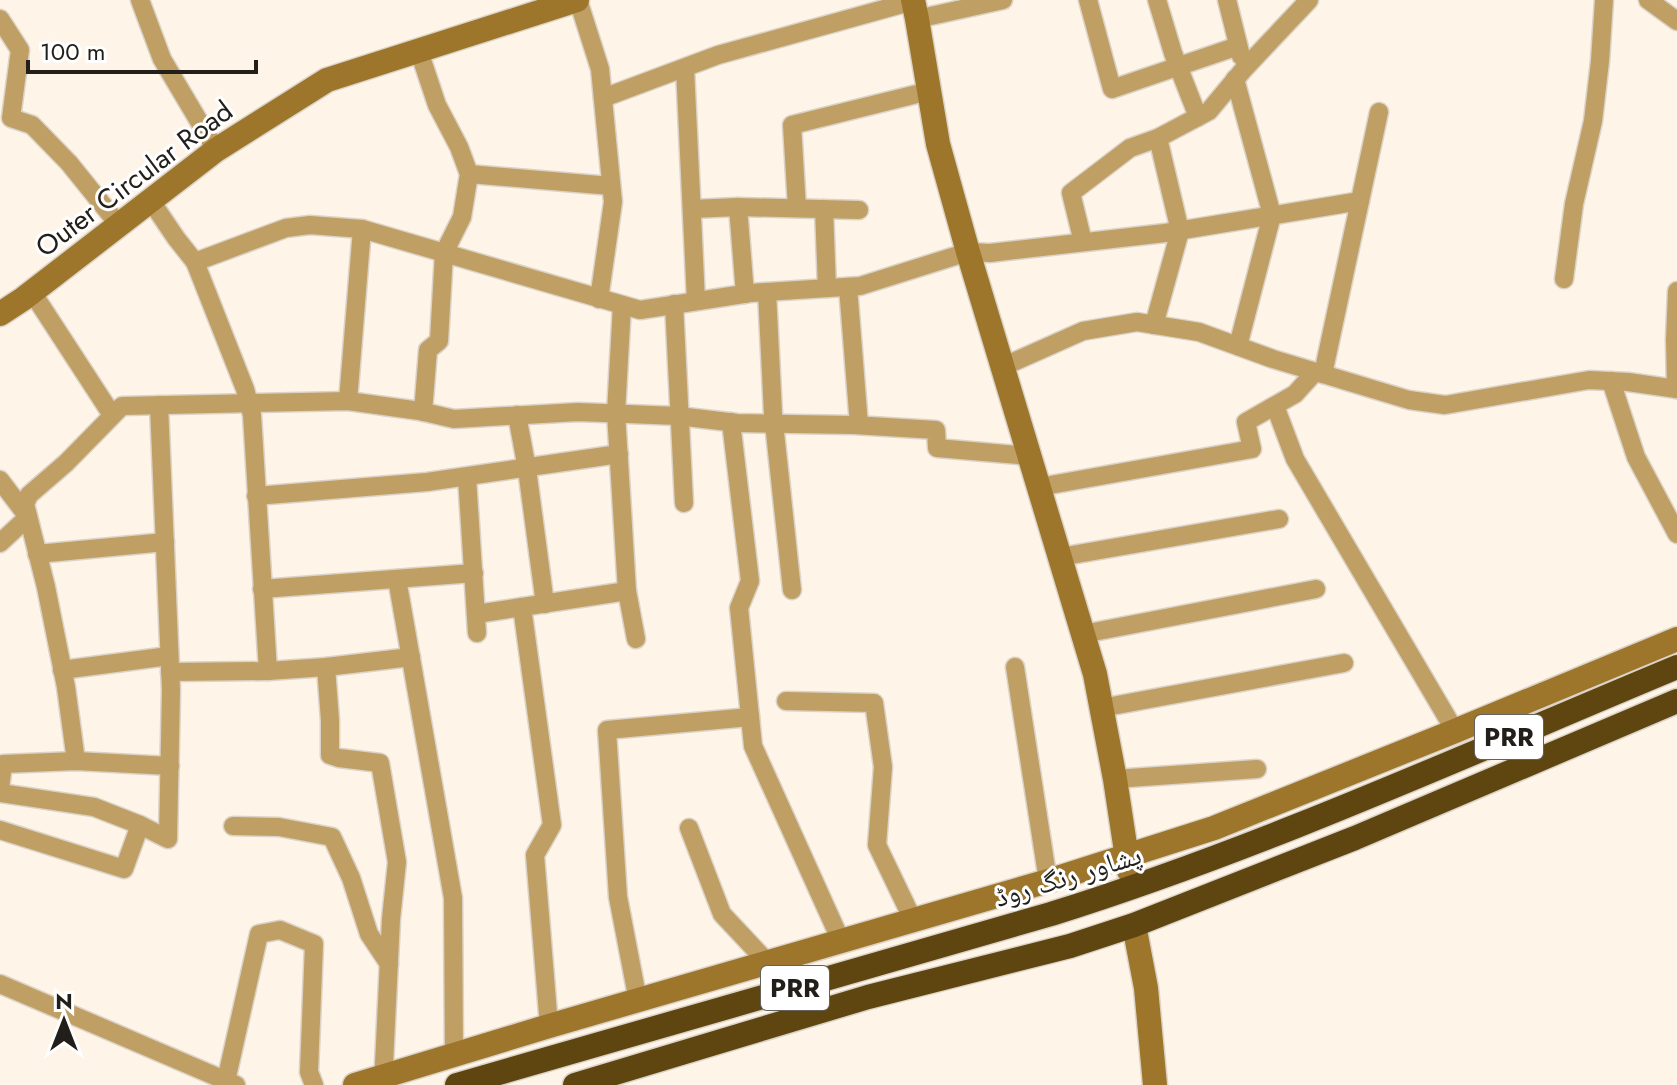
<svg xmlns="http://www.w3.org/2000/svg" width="1677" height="1085" font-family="Jost,'Noto Naskh Arabic',sans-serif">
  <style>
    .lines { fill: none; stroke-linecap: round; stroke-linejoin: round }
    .street-casing { stroke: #dbd3c7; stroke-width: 21 }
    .secondary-casing { stroke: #dbd3c7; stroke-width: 27 }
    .highway-casing { stroke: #dbd3c7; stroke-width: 27 }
    .street { stroke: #c09f65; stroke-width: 18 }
    .secondary { stroke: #9d762b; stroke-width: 24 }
    .highway { stroke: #5f4510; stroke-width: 24 }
    .labels { text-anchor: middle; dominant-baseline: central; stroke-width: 6; stroke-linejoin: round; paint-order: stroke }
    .shield { fill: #fff; stroke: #64625f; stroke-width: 2 }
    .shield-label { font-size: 26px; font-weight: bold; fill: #221f1a }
    .street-label { font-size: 28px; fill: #221f1a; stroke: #fff }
  </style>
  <rect width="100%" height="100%" fill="#fef5e8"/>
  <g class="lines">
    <defs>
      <g id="street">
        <path d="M140 0 162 59 216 150"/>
        <path d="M578 0 600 69 613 202 599 299"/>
        <path d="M1088 0 1112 89 1238 46"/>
        <path d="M1157 0 1173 53 1198 117"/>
        <path d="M1227 0 1241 56"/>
        <path d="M1648 0 1677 21"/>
        <path d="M0 19 20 50 11 118 32 125 69 163 119 225"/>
        <path d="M917 19 1003 0"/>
        <path d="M419 51 437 105 459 147 469 174 462 217 444 253 439 341 428 350 423 412"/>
        <path d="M685 68 696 301"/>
        <path d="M1235 79 1272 215 1238 346"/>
        <path d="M603 98 718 55 913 1"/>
        <path d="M469 174 611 186"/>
        <path d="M151 201 176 238 195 262 245 389 252 415 268 671"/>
        <path d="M738 207 745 294"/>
        <path d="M797 208 792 125 929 91"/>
        <path d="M692 209 738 207 859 210"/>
        <path d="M824 209 827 288"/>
        <path d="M1083 242 1071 193 1130 148 1158 138 1209 111 1244 69 1309 0"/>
        <path d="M195 262 286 228 310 225 362 229 640 310 750 293 860 286 968 252 990 253 1165 233 1360 201"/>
        <path d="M1564 279 1574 204 1593 121 1600 61 1604 0"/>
        <path d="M848 287 859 425"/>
        <path d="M32 292 112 415"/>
        <path d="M767 292 773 414 792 590"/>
        <path d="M674 304 684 503"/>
        <path d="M622 305 616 413 627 591 636 639"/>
        <path d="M1154 325 1180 231 1158 138"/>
        <path d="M1002 367 1083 331 1137 322 1199 332 1273 359 1409 400 1445 405 1589 380 1628 382 1677 389"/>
        <path d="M1323 374 1379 112"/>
        <path d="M1611 381 1636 457 1677 534"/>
        <path d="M1676 389 1675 339 1677 291"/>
        <path d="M348 401 362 229"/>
        <path d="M1275 406 1295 459 1455 731"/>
        <path d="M517 415 527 469 545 604"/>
        <path d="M731 422 750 581 739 608 753 746 841 941"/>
        <path d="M467 477 477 633"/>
        <path d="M0 480 28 517 0 543"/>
        <path d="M1039 487 1252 449 1246 422 1295 394 1315 372"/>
        <path d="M256 496 427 482 619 454"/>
        <path d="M37 554 165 542"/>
        <path d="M1060 557 1279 519"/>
        <path d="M397 579 453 898 454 1056"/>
        <path d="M262 589 474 573"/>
        <path d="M522 607 552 825 535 855 549 1026"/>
        <path d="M476 614 627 591"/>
        <path d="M1083 634 1316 589"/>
        <path d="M326 667 330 720V755L339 758 380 763 397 862 391 919 383 1085"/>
        <path d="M1015 667 1048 881"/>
        <path d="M62 670 169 656"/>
        <path d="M170 672 268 671 326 667 411 657"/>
        <path d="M786 701 874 703 883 767 877 845 913 920"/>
        <path d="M1101 708 1344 663"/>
        <path d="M76 761 66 687 46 587 25 504 29 495 66 463 122 406 348 401 420 411 454 419 578 412 678 416 737 423 854 425 936 430 937 448 1029 456"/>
        <path d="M1115 779 1257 769"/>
        <path d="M0 789 3 764 76 761 170 766"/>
        <path d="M0 793 94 807 140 825 168 839 171 690 159 405"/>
        <path d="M233 826 279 827 332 837 351 878 369 934 389 964"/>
        <path d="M689 828 722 914 768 963"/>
        <path d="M0 830 124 869 140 825"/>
        <path d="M0 984 236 1085"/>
        <path d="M638 1001 618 897 607 730 750 717"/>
        <path d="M226 1081 259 934 280 930 314 944 309 1072 314 1085"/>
      </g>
      <g id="secondary">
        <path d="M913 0 917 19 938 144 968 252 1095 674 1115 779 1129 871"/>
        <path d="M0 314 23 299 216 150 327 80 577 0"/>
        <path d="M1134 925 1146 988 1155 1085"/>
        <path d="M355 1085 549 1026 1048 881 1214 828 1455 731 1677 639"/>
      </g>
      <g id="highway">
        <path d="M457 1085 1051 914C1265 847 1470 753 1677 667"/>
        <path d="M575 1085 868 997 1070 946 1134 925 1355 838 1677 701"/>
      </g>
    </defs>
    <use href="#street" class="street-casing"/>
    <use href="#secondary" class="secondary-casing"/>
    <use href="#highway" class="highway-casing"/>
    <use href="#street" class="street"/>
    <use href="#secondary" class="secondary"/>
    <use href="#highway" class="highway"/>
  </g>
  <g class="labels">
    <g class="shield">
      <rect x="1475" y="715" width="68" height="44" rx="6"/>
      <rect x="761" y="966" width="68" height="44" rx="6"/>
    </g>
    <g class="shield-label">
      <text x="1509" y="737">PRR</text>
      <text x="795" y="988">PRR</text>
    </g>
    <g class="street-label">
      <text transform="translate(134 179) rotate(-37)">Outer Circular Road</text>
      <text transform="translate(1068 876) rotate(-17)">پشاور رنگ روڈ</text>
    </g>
  </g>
  <g transform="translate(64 1021)" stroke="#ffffff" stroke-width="6" paint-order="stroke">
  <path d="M0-6L14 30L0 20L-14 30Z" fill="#221f1a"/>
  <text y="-12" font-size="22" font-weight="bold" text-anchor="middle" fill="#221f1a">N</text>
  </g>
  <path d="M28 60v12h228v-12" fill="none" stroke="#221f1a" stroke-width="4"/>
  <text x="40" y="60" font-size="24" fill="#221f1a" stroke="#ffffff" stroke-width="6" paint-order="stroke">100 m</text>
</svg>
